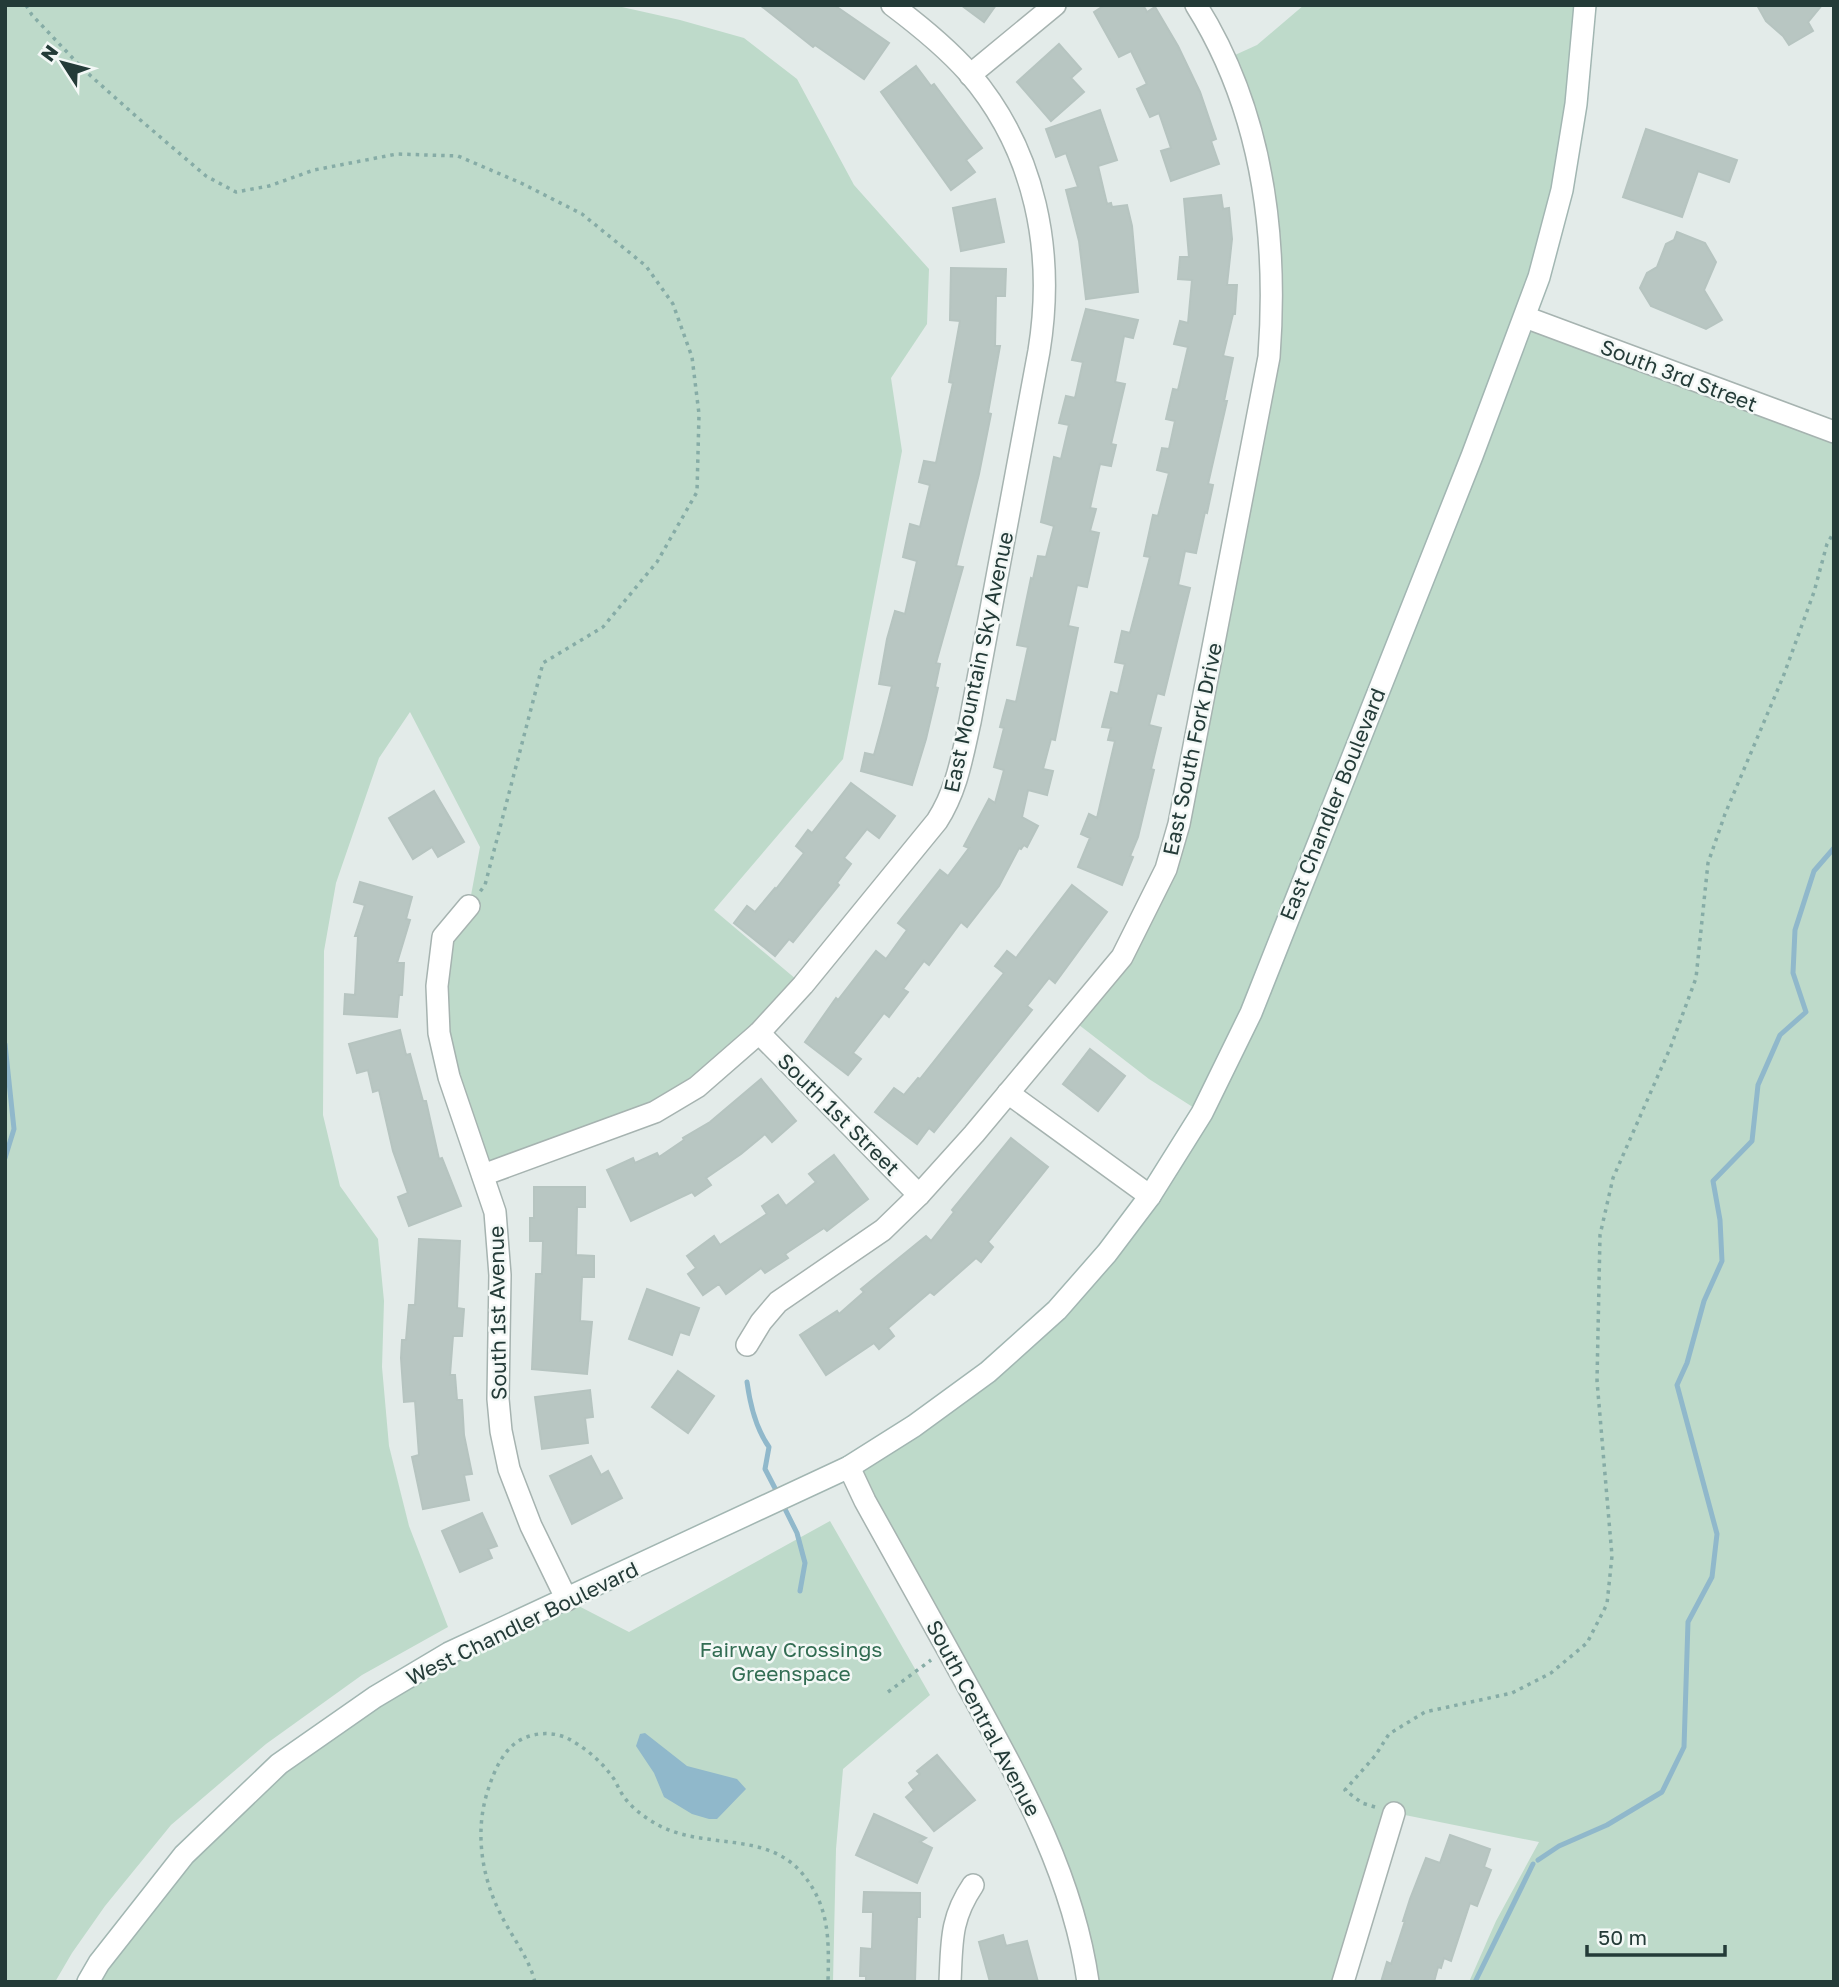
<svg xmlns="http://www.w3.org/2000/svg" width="1839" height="1987" font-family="'Golos Text',sans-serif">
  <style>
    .green { fill: #bedaca }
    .water { fill: #90b8cb }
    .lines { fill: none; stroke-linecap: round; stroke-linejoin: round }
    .stream { stroke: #90b8cb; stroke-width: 5 }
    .building { fill: #b8c6c2; stroke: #b6c4c0; stroke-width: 2 }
    .minor-casing { stroke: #a6b3b0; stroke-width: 24 }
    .tertiary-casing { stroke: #a6b3b0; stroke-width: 24 }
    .secondary-casing { stroke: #a2b6b2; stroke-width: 24 }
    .path { stroke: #86aca6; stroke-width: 3.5; stroke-dasharray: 3.5 5; stroke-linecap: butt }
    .minor { stroke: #fff; stroke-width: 21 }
    .tertiary { stroke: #fff; stroke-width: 21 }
    .secondary { stroke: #fff; stroke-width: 21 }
    .labels { text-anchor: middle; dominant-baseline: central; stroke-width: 5; stroke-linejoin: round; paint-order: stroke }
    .street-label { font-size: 21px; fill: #243b38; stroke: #f3f8f6 }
    .park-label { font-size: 21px; fill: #326d53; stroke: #f3f8f6 }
  </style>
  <rect width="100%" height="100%" fill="#e3ebe9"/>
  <g class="green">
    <path d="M5 5H613L680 20 744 38 797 79 854 185 929 269 927 324 891 378 902 451 843 759 714 910 803 985 697 1087 483 1175 449 1077 443 937 469 906 480 847 410 712 379 758 336 883 324 951 323 1115 340 1186 378 1239 384 1301 382 1367 389 1446 409 1526 448 1627 362 1675 266 1744 171 1825 105 1906 72 1953 55 1982H5Z"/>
    <path d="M1304 5H1585L1576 104 1525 317 1834 432V1982H1469L1496 1921 1539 1842 1395 1813 1343 1982H1088L1072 1903 849 1467 1057 1310 1202 1113 1149 1079 1070 1018 1122 957 1166 869 1269 357 1271 249 1224 60 1257 45Z"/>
    <path d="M830 1521 930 1695 843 1769 836 1849 833 1982H88L184 1855 375 1697 567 1600 629 1632Z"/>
  </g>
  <path class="water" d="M645 1733 687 1766 737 1779 746 1789 717 1819H709L692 1814 664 1797 654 1773 636 1746 640 1734Z"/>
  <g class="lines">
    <g class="stream">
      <path d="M5 1044 14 1129 5 1158"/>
      <path d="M747 1382C750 1404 756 1429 769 1447L765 1469 778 1494"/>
      <path d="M782 1503 797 1533 805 1563 800 1591"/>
      <path d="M1538 1860 1559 1846 1607 1825 1662 1792 1684 1747 1688 1622 1712 1577 1717 1534 1677 1385 1687 1363 1704 1301 1722 1261 1720 1220 1713 1181 1752 1141 1758 1085 1780 1035 1806 1012 1793 973 1795 930 1814 871 1834 848"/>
      <path d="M1475 1982 1533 1864"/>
    </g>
  </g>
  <g class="building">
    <path d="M760 5H834L889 43 864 79 815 45 813 47Z"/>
    <path d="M961 5H996L984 22Z"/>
    <path d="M1105 5H1143L1147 12 1155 7 1178 46 1200 92 1216 139 1211 141 1219 164 1171 181 1161 151 1171 148 1159 113 1150 117 1137 89 1147 84 1131 51 1119 57 1094 12Z"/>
    <path d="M1757 5H1822L1808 22 1813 31 1789 45 1783 36 1766 21Z"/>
    <path d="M1059 44 1081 69 1071 78 1084 92 1051 121 1017 82Z"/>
    <path d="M916 66 931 86 934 84 982 148 966 160 975 172 951 190 881 92Z"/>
    <path d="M1100 110 1117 160 1098 166 1107 204 1111 203 1112 207 1127 205 1132 226 1138 292 1086 299 1079 241 1066 190 1078 187 1066 153 1056 157 1046 129Z"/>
    <path d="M1646 129 1737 160 1729 182 1698 171 1682 217 1623 197Z"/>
    <path d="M1221 195 1223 209 1229 208 1232 239 1227 285H1237L1235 314H1233L1223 356 1233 358 1224 401H1227L1208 484 1213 485 1207 513 1205 512 1196 553 1185 551 1178 585 1190 588 1164 695 1157 693 1149 725 1161 728 1151 769 1154 770 1138 837 1130 856 1133 857 1122 885 1078 867 1090 838 1081 834 1089 814 1097 818 1115 741 1108 740 1111 728 1102 727 1111 692 1118 694 1125 664 1115 662 1122 631 1130 633 1150 557 1144 556 1153 515 1158 516 1169 473 1157 470 1162 448 1169 449 1175 421 1166 419 1173 389 1178 390 1188 347 1174 344 1180 321 1188 323 1192 280 1178 279 1180 257H1189L1184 199Z"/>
    <path d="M995 199 1004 242 961 251 953 208Z"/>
    <path d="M1677 232 1705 243 1716 262 1704 290 1722 320 1706 329 1651 306 1640 288 1647 273 1657 267 1666 244 1674 240Z"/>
    <path d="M951 268 1006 269 1005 296H996L995 346H1000L988 413 991 414 979 474 956 566 963 567 936 663 940 664 935 687 938 688 926 739 912 785 861 771 865 753 874 755 883 722 892 686 879 684 887 639 895 611 905 614 917 561 903 557 910 524 920 527 930 485 919 482 924 461 936 463 953 383 949 382 960 321 950 320Z"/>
    <path d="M1086 309 1138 320 1133 338 1124 336 1115 382 1125 384 1111 444 1116 445 1111 466 1100 464 1090 508 1096 509 1090 531 1099 533 1087 587 1077 585 1068 626 1078 628 1055 740 1051 739 1043 769 1053 771 1047 795 1028 790 1022 817 1038 826 1027 847 1024 845 1021 849 1019 848 999 886 967 927 961 922 929 965 924 961 903 989 908 992 889 1017 884 1013 853 1053 861 1059 848 1075 805 1042 836 998 838 1000 876 951 886 959 907 930 898 923 940 870 948 876 969 848 964 846 989 799 995 803 1004 770 994 767 1004 728 1000 727 1007 700 1016 702 1028 647 1017 645 1031 578 1033 579 1038 556 1046 557 1054 526 1041 522 1054 457 1061 459 1069 425 1059 423 1066 396 1075 398 1083 362 1072 360Z"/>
    <path d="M851 783 895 816 879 838 867 829 844 858 851 864 837 883 839 885 793 942 789 939 775 956 734 923 747 906 755 912 775 888 776 889 804 853 796 846 808 830 812 833Z"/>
    <path d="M434 791 464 842 438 857 432 847 413 859 389 818Z"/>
    <path d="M360 882 412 897 406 919 410 920 397 963H404L402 995H399L397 1017 344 1014 345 994 355 995 358 936H355L365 905 354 902Z"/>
    <path d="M1072 885 1107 912 1055 983 1049 978 1027 1006 1032 1010 934 1132 929 1128 917 1144 875 1112 894 1088 904 1095 918 1078 920 1079 1004 973 995 966 1007 951 1016 958Z"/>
    <path d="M400 1030 406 1055 410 1054 423 1101H426L439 1159 442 1158 461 1206 409 1226 398 1197 408 1193 393 1151 379 1090 373 1092 368 1070 357 1073 349 1044Z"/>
    <path d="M1090 1049 1125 1076 1098 1111 1063 1084Z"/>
    <path d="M761 1079 796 1121 772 1142 765 1134 741 1154 706 1178 711 1185 695 1196 692 1192 631 1221 607 1170 633 1158 635 1163 657 1153 659 1157 684 1140 683 1138 710 1122Z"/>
    <path d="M1011 1138 1048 1167 988 1242 993 1247 981 1262 976 1258 934 1295 930 1292 888 1328 894 1336 879 1349 874 1343 826 1375 800 1335 837 1311 839 1314 864 1292 861 1289 926 1236 931 1241 954 1212 952 1210Z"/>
    <path d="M834 1155 868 1199 827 1231 824 1228 785 1254 788 1258 765 1273 761 1268 726 1294 719 1284 703 1295 688 1274 696 1268 687 1256 714 1236 720 1245 767 1214 762 1206 778 1195 786 1206 816 1182 809 1174Z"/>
    <path d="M534 1187H585V1207H577L576 1255 594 1256V1277H582L580 1321 592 1322 587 1374 532 1369 536 1274H542L543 1241H530V1218H534Z"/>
    <path d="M419 1239 460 1241 457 1308 464 1309 462 1336H453L450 1375H455L457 1400H462L464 1435 472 1474 464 1475 469 1500 423 1509 412 1457 419 1455 415 1401 404 1402 401 1358 402 1340H406L409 1305H415Z"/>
    <path d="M647 1289 699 1308 689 1335 680 1332 672 1355 629 1339Z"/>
    <path d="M678 1371 714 1396 688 1433 652 1407Z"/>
    <path d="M590 1390 593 1417 585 1418 588 1443 542 1449 535 1397Z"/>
    <path d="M591 1456 601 1475 608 1471 622 1498 572 1524 550 1476Z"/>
    <path d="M482 1513 497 1546 488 1549 492 1558 460 1572 442 1531Z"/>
    <path d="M937 1755 975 1800 934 1831 906 1797 914 1790 909 1783 920 1774 917 1771Z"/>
    <path d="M874 1814 926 1838 920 1842 932 1848 917 1883 856 1855Z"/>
    <path d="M1450 1835 1490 1849 1484 1867 1491 1870 1477 1906 1470 1903 1451 1961 1444 1958 1441 1968 1438 1967 1434 1982H1381L1387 1962 1391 1964 1405 1921H1403L1410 1899 1426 1858 1440 1863Z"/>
    <path d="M864 1892 920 1893V1917H917L915 1982H866V1976H860L861 1948 872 1949 873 1912H863Z"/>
    <path d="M1003 1935 1006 1946 1027 1941 1038 1982H990L979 1942Z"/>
  </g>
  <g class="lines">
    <defs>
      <g id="minor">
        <path d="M970 75 1055 5"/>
        <path d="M469 906 443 937 437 986 439 1033 449 1077 495 1212 500 1275 498 1399 501 1431 509 1469 531 1526 567 1600"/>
        <path d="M759 1033 919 1195"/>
        <path d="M1008 1093 1150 1196"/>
        <path d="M483 1175 655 1112 697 1087 759 1033 803 985 937 821C957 790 962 757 970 722L1039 351C1055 252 1036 151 969 73 946 47 920 26 892 5"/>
        <path d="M747 1345 761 1322 778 1302 883 1230 919 1195 974 1134 1122 957 1166 869 1179 824 1269 357C1278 236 1262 110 1196 5"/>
        <path d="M950 1982C952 1942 950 1919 973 1885"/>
        <path d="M1343 1982 1394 1813"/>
      </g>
      <g id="tertiary">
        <path d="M1525 317 1834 432"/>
        <path d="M849 1467 865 1501C900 1564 936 1628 971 1692 1022 1785 1073 1876 1088 1982"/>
      </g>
      <path id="secondary" d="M88 1982 99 1963 184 1855 279 1764 375 1697 449 1653 849 1467 914 1426 988 1372 1057 1310 1107 1253 1150 1196 1202 1113 1251 1013 1472 456 1539 277 1562 190 1576 104 1585 5"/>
    </defs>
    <use href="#minor" class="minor-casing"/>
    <use href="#tertiary" class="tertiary-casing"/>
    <use href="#secondary" class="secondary-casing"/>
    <g class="path">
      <path d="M26 5 32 15 83 69 138 118 206 176 236 192 269 186 314 170 397 154 458 156 521 183 582 214 646 266 673 304 692 357 699 414 697 492 657 562 603 627 543 663 485 885 479 893"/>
      <path d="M888 1692 931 1660"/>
      <path d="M1375 1807 1362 1803 1345 1790 1375 1756 1389 1734 1425 1712 1512 1693 1551 1673 1587 1643 1607 1604 1612 1556 1597 1381 1600 1235 1613 1178 1671 1046 1696 978 1708 863 1725 814 1783 677 1814 592 1827 544 1834 532"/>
      <path d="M535 1982C529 1958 512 1937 501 1915 481 1876 474 1829 489 1787 494 1772 501 1756 512 1746 526 1733 549 1730 567 1738 584 1747 600 1760 611 1775 616 1781 618 1788 622 1794 630 1807 644 1817 658 1825 705 1850 765 1831 801 1872 830 1906 829 1939 828 1982"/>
    </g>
    <use href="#minor" class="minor"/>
    <use href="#tertiary" class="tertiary"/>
    <use href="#secondary" class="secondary"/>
  </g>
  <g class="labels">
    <g class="street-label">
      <text transform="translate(1679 375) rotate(21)">South 3rd Street</text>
      <text transform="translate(978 662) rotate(-78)">East Mountain Sky Avenue</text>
      <text transform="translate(1192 749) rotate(-78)">East South Fork Drive</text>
      <text transform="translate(1332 804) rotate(-68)">East Chandler Boulevard</text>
      <text transform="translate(839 1114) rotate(45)">South 1st Street</text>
      <text transform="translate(497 1313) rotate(-91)">South 1st Avenue</text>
      <text transform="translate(522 1623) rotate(-26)">West Chandler Boulevard</text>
      <text transform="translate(984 1718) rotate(62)">South Central Avenue</text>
    </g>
    <g class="park-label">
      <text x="791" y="1649">Fairway Crossings<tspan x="791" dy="24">Greenspace</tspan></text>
    </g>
  </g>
  <rect width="1839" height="1987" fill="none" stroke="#243b38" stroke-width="14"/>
  <g transform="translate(63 63) rotate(306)" stroke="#f3f8f6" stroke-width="5" paint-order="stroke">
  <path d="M0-5L12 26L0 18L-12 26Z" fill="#243b38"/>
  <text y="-10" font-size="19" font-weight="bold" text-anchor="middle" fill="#243b38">N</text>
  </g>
  <path d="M1587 1945v10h138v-10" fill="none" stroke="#243b38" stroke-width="3.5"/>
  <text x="1598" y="1945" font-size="21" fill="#243b38" stroke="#f3f8f6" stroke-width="5" paint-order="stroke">50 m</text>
</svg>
